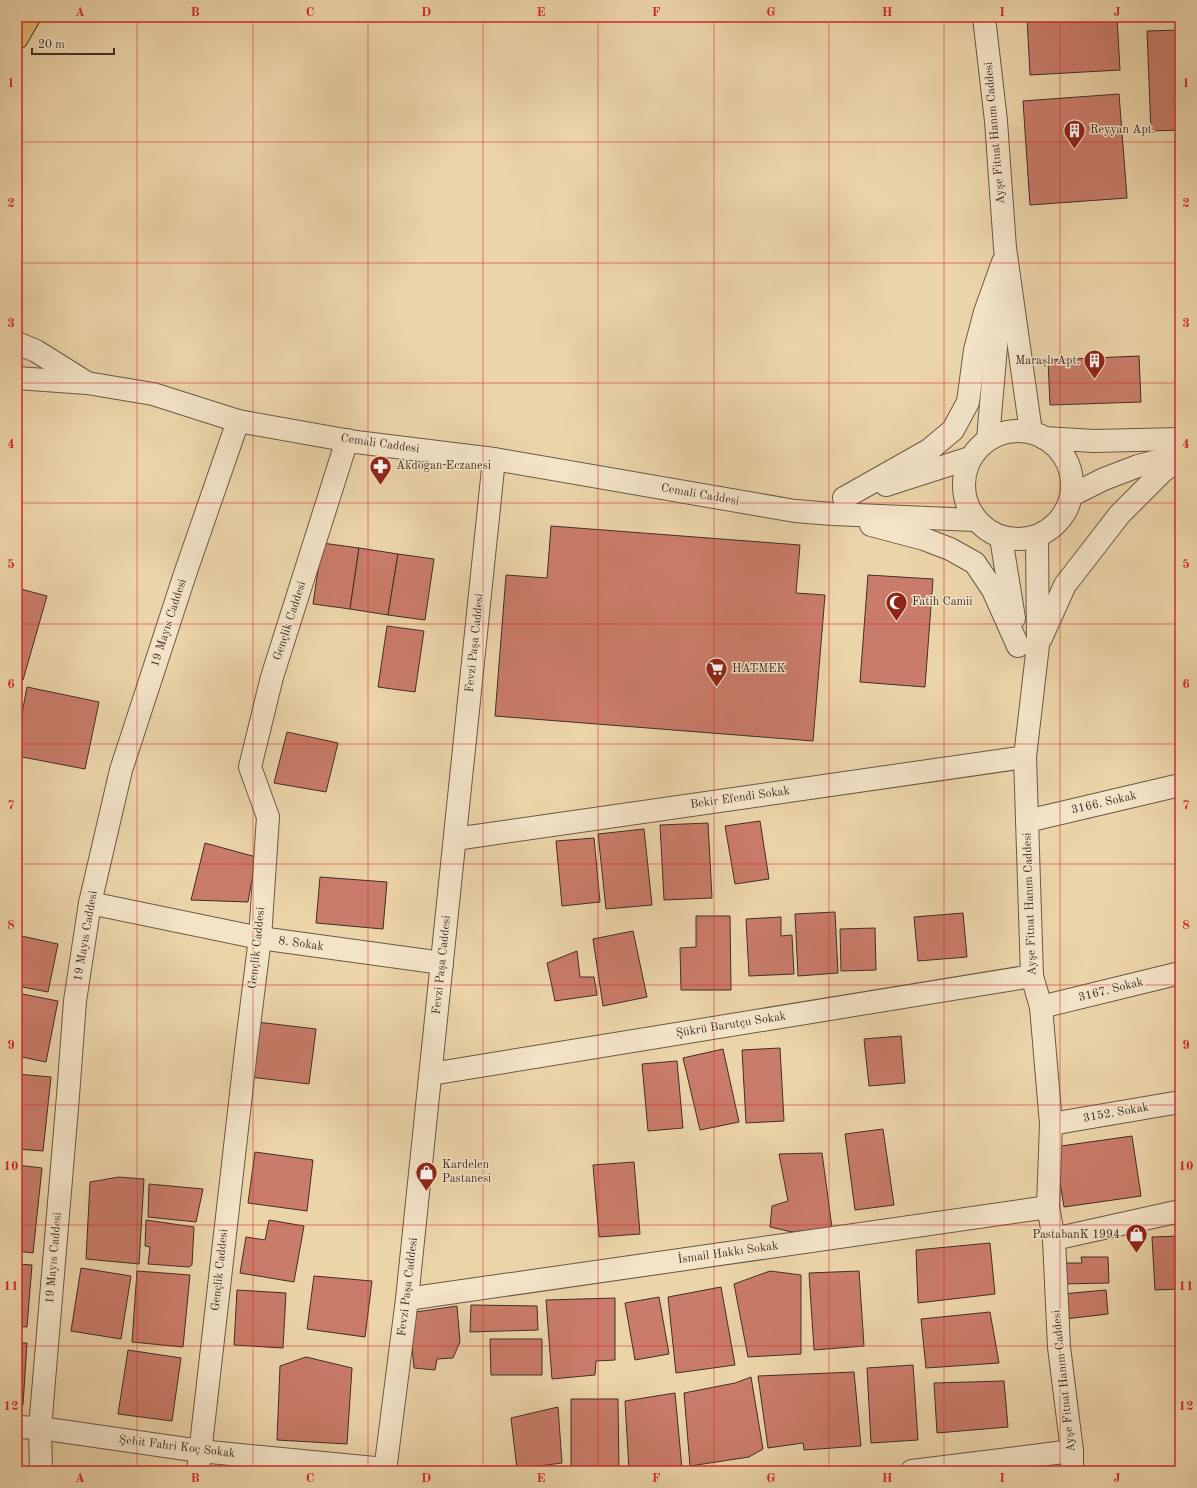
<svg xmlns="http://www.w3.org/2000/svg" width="1197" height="1488" font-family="'Old Standard TT',serif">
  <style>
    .building { fill: #ca7c6a; stroke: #402e26 }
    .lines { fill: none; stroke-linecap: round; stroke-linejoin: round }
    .minor-casing { stroke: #6b5847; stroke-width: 24 }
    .major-casing { stroke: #402e26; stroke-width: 24 }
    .minor { stroke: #f3e3c7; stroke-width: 22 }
    .major { stroke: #e6ba74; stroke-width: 22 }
    .grid { fill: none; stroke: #d62828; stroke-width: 1; stroke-opacity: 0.55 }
    .labels { text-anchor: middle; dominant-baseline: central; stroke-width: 3; stroke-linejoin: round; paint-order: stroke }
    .poi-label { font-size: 12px; fill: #402e26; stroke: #f3e3c7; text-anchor: start }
    .street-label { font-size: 12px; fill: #402e26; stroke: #f3e3c7 }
    .neatline { fill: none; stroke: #d62828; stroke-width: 1.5 }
    .grid-label { font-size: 13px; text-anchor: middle; font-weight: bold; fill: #d62828 }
  </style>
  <rect width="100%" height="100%" fill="#ecd4a9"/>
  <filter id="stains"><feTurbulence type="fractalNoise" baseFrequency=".005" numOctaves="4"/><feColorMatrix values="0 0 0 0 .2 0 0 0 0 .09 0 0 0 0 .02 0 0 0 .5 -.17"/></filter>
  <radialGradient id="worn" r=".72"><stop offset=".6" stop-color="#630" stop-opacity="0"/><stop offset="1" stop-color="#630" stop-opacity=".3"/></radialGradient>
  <g class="building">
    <path d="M1027 17H1117L1120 70 1030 75Z"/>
    <path d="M1180 30V130L1151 131 1147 31Z"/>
    <path d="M1119 94 1127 198 1030 205 1023 101Z"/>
    <path d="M1139 356 1141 402 1050 405 1048 360Z"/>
    <path d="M551 526 800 545 796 593 825 595 813 741 495 716 506 575 547 578Z"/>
    <path d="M322 543 359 548 350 609 313 604Z"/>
    <path d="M359 548 398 554 388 615 350 609Z"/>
    <path d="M398 554 434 559 425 620 388 615Z"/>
    <path d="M868 575 933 579 925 687 860 682Z"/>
    <path d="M17 588 47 596 23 680 17 679Z"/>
    <path d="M387 626 424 631 415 692 378 687Z"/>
    <path d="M27 687 99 702 85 769 17 756V740Z"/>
    <path d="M287 732 338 743 326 792 274 783Z"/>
    <path d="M760 821 769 879 735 884 725 826Z"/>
    <path d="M708 823 712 898 664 900 660 825Z"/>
    <path d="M644 829 652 905 606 909 598 834Z"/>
    <path d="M594 838 600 902 562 906 556 841Z"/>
    <path d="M205 843 256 857 248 902 191 900Z"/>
    <path d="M320 877 387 882 383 929 316 923Z"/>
    <path d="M835 912 838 973 798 976 795 914Z"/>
    <path d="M963 913 967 957 918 961 914 917Z"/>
    <path d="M696 916H730L731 990H681L680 948 696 947Z"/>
    <path d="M781 917V936L792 935 794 974 749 976 746 919Z"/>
    <path d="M875 928 876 970 841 971 840 929Z"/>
    <path d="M633 931 647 997 603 1006 593 939Z"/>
    <path d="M17 935 58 944 48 992 17 986Z"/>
    <path d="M577 951 580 977H594L597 995 555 1001 547 963Z"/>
    <path d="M17 993 58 1001 46 1062 17 1056Z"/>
    <path d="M257 1022 316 1029 309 1084 250 1077Z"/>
    <path d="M901 1036 905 1083 869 1086 864 1039Z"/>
    <path d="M780 1048 784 1121 746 1123 742 1050Z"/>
    <path d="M723 1049 739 1122 700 1130 683 1058Z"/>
    <path d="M677 1061 683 1128 648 1131 642 1064Z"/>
    <path d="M17 1074 51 1077 43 1151 17 1149Z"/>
    <path d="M883 1129 894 1205 855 1210 845 1134Z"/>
    <path d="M1132 1136 1141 1196 1064 1207 1054 1147Z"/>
    <path d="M255 1152 313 1160 307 1211 248 1203Z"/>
    <path d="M822 1153 832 1228 792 1232 770 1227 772 1206 788 1201 779 1154Z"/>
    <path d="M634 1162 640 1234 599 1237 593 1165Z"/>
    <path d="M17 1165 42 1168 33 1253 17 1251Z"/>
    <path d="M119 1177 144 1179 139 1264 86 1259 90 1182Z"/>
    <path d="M149 1184 203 1189 196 1222 148 1217Z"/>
    <path d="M146 1220 194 1227 192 1265 189 1267 148 1264 150 1247 145 1246Z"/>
    <path d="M269 1220 304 1226 294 1282 240 1273 246 1237 265 1240Z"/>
    <path d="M1180 1236V1289L1155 1290 1152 1237Z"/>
    <path d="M990 1243 995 1294 918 1303 916 1250Z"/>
    <path d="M1081 1257H1108L1109 1283 1061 1284 1060 1263H1082Z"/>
    <path d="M17 1264 32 1265 27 1327 17 1326Z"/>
    <path d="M81 1268 131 1276 121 1339 71 1331Z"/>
    <path d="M137 1271 190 1275 183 1347 132 1342Z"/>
    <path d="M770 1271 801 1275V1354L748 1357 734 1284Z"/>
    <path d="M859 1271 864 1346 814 1350 809 1273Z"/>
    <path d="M314 1276 372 1281 365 1337 307 1329Z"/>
    <path d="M721 1287 735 1365 676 1373 668 1297Z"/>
    <path d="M237 1290 286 1293 283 1348 234 1345Z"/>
    <path d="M1106 1290 1108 1314 1065 1319 1062 1294Z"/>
    <path d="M659 1297 669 1354 635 1360 625 1303Z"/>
    <path d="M615 1298V1360L596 1361 595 1375 552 1379 546 1300Z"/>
    <path d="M471 1305 537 1306 538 1330 470 1332Z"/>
    <path d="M457 1306 460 1342 453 1358 437 1359 435 1370 414 1368 409 1313Z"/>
    <path d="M990 1312 999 1363 926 1368 921 1319Z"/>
    <path d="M490 1339H542V1375H491Z"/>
    <path d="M17 1343H27L23 1405H17Z"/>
    <path d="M128 1350 181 1358 172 1421 118 1414Z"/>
    <path d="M306 1357 352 1368 347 1444 277 1440 280 1366Z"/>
    <path d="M913 1365 918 1440 871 1443 867 1368Z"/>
    <path d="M854 1372 861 1446 804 1450 803 1443 768 1448 758 1376Z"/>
    <path d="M751 1377 763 1449 749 1457 690 1466 684 1393 735 1383Z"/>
    <path d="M1004 1381 1008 1427 937 1433 934 1383Z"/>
    <path d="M675 1393 682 1469 629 1471 625 1401Z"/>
    <path d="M571 1399H618L619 1471H571Z"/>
    <path d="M558 1407 562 1463 517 1469 511 1418Z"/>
  </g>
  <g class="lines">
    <defs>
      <g id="minor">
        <path d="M984 17 996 121 1005 248 1031 432"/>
        <path d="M17 343 36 351 84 381"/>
        <path d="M17 378 87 383 153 394 238 421 356 442 494 459 795 511 833 514 975 520"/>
        <circle cx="1018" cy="485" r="54"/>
        <path d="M1044 438 1094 441 1180 439"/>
        <path d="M988 439 1001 289"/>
        <path d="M886 485 970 458"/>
        <path d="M1072 495 1104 479 1138 466 1177 456"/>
        <path d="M844 498 929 450 953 430 968 402 975 350 985 312 1003 262"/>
        <path d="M871 525 924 539 950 549 975 563 993 590 1018 646"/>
        <path d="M1037 537 1038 645 1025 757 1032 976 1041 1007 1051 1124 1048 1207 1054 1239 1059 1347 1072 1451V1471"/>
        <path d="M1001 538 1014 618"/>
        <path d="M1041 638 1065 585 1120 514 1162 472 1180 458"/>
        <path d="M1027 821 1180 785"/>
        <path d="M455 839 1025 757"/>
        <path d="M90 903 260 938 442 963"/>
        <path d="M1041 1007 1180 973"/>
        <path d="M431 1074 1032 976"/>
        <path d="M1051 1124 1180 1102"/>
        <path d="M1054 1239 1180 1211"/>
        <path d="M407 1299 1048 1207"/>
        <path d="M17 1427 40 1428 200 1451 385 1469"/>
        <path d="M41 1471 40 1428 68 1096 75 1001 90 903 121 770 185 574 238 421"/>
        <path d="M198 1471 246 1050 260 938 268 817 250 767 272 677 347 440"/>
        <path d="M385 1471 407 1299 494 459"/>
        <path d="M912 1471 1072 1451"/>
      </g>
      <path id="major" d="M17 38 29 17"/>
    </defs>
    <use href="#minor" class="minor-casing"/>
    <use href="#major" class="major-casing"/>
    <use href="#minor" class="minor"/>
    <use href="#major" class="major"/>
  </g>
  <path class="grid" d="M137 17V1471M253 17V1471M368 17V1471M483 17V1471M598 17V1471M714 17V1471M829 17V1471M944 17V1471M1060 17V1471M17 142H1180M17 263H1180M17 383H1180M17 503H1180M17 624H1180M17 744H1180M17 864H1180M17 985H1180M17 1105H1180M17 1225H1180M17 1346H1180"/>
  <defs>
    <symbol id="building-pin" viewBox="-11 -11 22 30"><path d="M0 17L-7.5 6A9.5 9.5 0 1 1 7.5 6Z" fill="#8f2418" stroke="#f3e3c7"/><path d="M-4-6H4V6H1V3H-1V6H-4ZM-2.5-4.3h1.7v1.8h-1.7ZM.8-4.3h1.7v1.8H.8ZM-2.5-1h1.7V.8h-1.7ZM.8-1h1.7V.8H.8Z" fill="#fff"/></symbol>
    <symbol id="pharmacy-pin" viewBox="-11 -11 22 30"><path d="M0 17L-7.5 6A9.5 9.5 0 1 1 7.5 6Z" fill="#8f2418" stroke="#f3e3c7"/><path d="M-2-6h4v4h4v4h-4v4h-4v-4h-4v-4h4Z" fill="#fff"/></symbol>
    <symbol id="mosque-pin" viewBox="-11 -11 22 30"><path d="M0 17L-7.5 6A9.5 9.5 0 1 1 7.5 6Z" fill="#8f2418" stroke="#f3e3c7"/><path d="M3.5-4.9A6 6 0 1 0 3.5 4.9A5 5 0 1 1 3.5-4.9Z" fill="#fff"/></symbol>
    <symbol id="supermarket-pin" viewBox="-11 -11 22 30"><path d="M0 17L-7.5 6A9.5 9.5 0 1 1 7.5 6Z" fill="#8f2418" stroke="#f3e3c7"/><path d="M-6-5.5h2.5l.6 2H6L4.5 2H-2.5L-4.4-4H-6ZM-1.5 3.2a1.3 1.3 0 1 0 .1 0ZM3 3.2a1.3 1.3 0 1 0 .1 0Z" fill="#fff"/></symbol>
    <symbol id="shop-pin" viewBox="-11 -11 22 30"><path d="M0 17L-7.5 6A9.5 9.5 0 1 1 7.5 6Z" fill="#8f2418" stroke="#f3e3c7"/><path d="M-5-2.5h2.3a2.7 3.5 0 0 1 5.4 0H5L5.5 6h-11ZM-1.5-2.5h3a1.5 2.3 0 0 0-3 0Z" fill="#fff"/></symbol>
  </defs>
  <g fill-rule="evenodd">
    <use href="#building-pin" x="1062" y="118" width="25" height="34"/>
    <use href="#building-pin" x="1082" y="348" width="25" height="34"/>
    <use href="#pharmacy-pin" x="368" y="454" width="25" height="34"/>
    <use href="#mosque-pin" x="884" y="590" width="25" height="34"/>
    <use href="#supermarket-pin" x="704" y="656" width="25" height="34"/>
    <use href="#shop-pin" x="414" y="1160" width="25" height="34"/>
    <use href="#shop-pin" x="1124" y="1222" width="25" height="34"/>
  </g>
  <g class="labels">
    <g class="poi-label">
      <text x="1090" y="130">Reyyan Apt.</text>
      <text x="1080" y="361" text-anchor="end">Maraşlı Apt.</text>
      <text x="396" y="466">Akdoğan Eczanesi</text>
      <text x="912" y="602">Fatih Camii</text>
      <text x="732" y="669">HATMEK</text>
      <text x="442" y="1165">Kardelen<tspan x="442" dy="14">Pastanesi</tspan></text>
      <text x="1120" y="1235" text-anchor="end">PastabanK 1994</text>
    </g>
    <g class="street-label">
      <text transform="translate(995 133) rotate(-95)">Ayşe Fitnat Hanım Caddesi</text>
      <text transform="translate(380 444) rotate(8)">Cemali Caddesi</text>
      <text transform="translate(700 495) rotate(10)">Cemali Caddesi</text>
      <text transform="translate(290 621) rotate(-72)">Gençlik Caddesi</text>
      <text transform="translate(169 623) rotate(-72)">19 Mayıs Caddesi</text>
      <text transform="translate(475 643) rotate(-84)">Fevzi Paşa Caddesi</text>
      <text transform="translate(740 798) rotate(-8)">Bekir Efendi Sokak</text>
      <text transform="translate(1104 803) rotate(-13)">3166. Sokak</text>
      <text transform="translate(1030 904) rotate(-92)">Ayşe Fitnat Hanım Caddesi</text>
      <text transform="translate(86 936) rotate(-80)">19 Mayıs Caddesi</text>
      <text transform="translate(301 944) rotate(8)">8. Sokak</text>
      <text transform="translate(257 948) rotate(-84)">Gençlik Caddesi</text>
      <text transform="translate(442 965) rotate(-84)">Fevzi Paşa Caddesi</text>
      <text transform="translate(1111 990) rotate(-14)">3167. Sokak</text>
      <text transform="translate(731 1025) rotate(-9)">Şükrü Barutçu Sokak</text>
      <text transform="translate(1116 1113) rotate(-10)">3152. Sokak</text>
      <text transform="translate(728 1253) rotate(-8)">İsmail Hakkı Sokak</text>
      <text transform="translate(54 1258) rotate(-85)">19 Mayıs Caddesi</text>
      <text transform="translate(220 1270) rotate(-84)">Gençlik Caddesi</text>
      <text transform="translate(408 1287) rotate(-83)">Fevzi Paşa Caddesi</text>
      <text transform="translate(1064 1381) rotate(-96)">Ayşe Fitnat Hanım Caddesi</text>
      <text transform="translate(177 1447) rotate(7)">Şehit Fahri Koç Sokak</text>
    </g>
  </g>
  <rect width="1197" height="1488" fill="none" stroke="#ecd4a9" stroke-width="44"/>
  <path d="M32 48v6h82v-6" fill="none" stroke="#402e26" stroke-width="2"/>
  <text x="38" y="48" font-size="12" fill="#402e26" stroke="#f3e3c7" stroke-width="3" paint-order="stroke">20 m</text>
  <rect x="22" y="22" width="1153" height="1444" class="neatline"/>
  <g class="grid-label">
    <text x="80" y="16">A</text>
    <text x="195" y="16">B</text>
    <text x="310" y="16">C</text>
    <text x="426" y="16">D</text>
    <text x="541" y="16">E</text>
    <text x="656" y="16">F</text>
    <text x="771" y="16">G</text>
    <text x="887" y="16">H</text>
    <text x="1002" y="16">I</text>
    <text x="1117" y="16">J</text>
    <text x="11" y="87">1</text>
    <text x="1186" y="87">1</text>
    <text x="11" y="207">2</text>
    <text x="1186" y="207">2</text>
    <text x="11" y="327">3</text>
    <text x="1186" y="327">3</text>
    <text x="11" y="448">4</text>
    <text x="1186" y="448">4</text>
    <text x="11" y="568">5</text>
    <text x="1186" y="568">5</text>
    <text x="11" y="688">6</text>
    <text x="1186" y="688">6</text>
    <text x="11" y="809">7</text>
    <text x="1186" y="809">7</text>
    <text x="11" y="929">8</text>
    <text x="1186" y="929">8</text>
    <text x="11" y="1049">9</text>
    <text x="1186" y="1049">9</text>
    <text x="11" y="1170">10</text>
    <text x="1186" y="1170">10</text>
    <text x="11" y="1290">11</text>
    <text x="1186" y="1290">11</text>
    <text x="11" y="1410">12</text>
    <text x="1186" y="1410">12</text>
    <text x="80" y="1482">A</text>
    <text x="195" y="1482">B</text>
    <text x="310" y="1482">C</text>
    <text x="426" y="1482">D</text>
    <text x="541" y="1482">E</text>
    <text x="656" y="1482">F</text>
    <text x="771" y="1482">G</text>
    <text x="887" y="1482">H</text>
    <text x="1002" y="1482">I</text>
    <text x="1117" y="1482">J</text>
  </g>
  <rect width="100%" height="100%" filter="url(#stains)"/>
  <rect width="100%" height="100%" fill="url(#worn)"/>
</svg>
